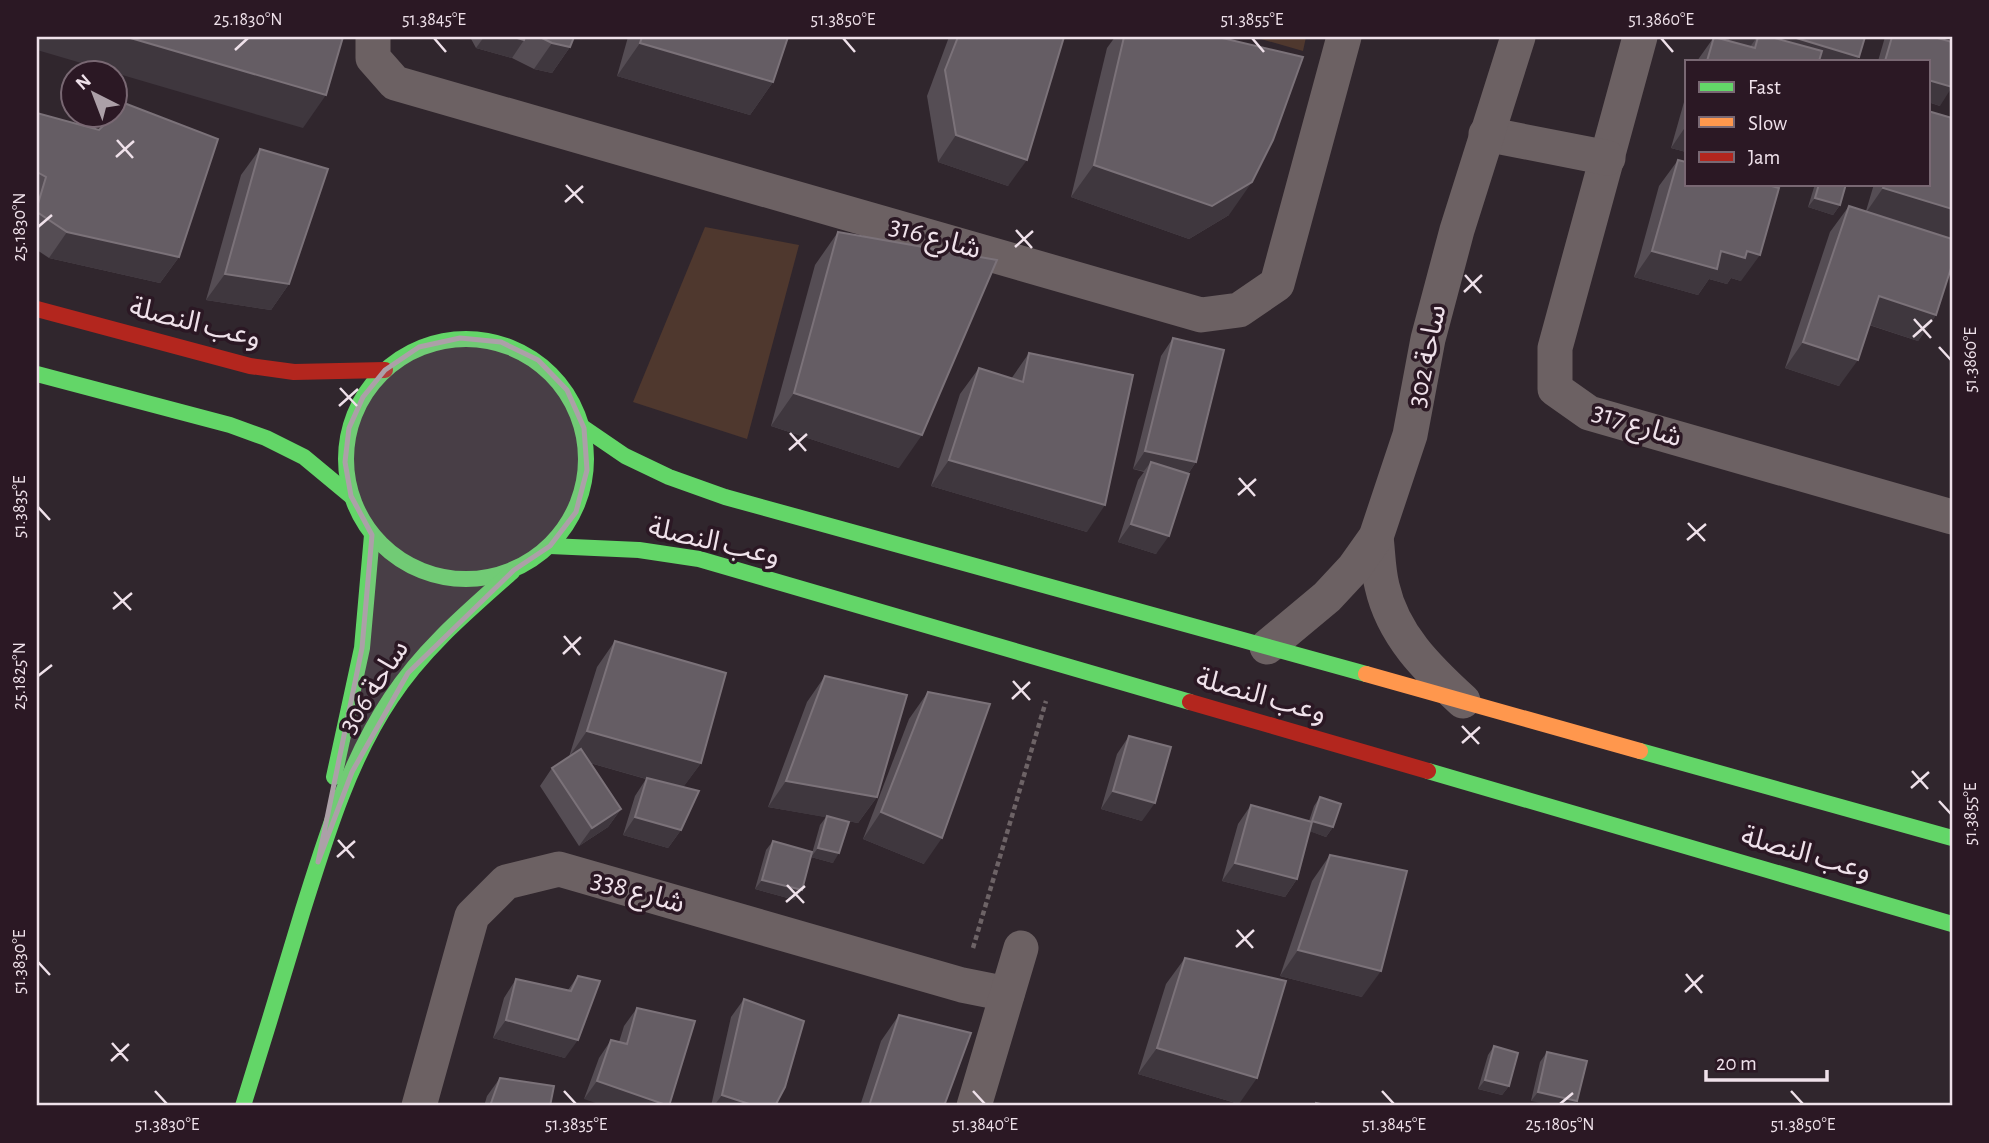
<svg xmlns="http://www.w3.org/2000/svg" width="1989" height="1143" font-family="'Alegreya Sans','Noto Sans Arabic',sans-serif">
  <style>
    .green { fill: #4f382e }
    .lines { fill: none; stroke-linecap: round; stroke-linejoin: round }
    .path { stroke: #6d6366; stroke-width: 4.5; stroke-dasharray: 5 3.5; stroke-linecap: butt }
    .street { stroke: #6c6163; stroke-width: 35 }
    .fast { stroke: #63d668; stroke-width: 16 }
    .slow { stroke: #ff974d; stroke-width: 16 }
    .jam { stroke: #b3261e; stroke-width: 16 }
    .wall { fill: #554d54 }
    .shaded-wall { fill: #3f373e }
    .building { fill: #655d64; stroke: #7b7279; stroke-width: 2 }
    .marked { fill: #aca0a8; fill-opacity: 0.2; stroke: #aca0a8; stroke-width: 5; stroke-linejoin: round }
    .ticks { fill: none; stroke: #efe1ea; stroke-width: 2.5 }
    .labels { text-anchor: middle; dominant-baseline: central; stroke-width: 7; stroke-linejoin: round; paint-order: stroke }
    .street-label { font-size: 28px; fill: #efe1ea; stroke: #2b1824 }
    .neatline { fill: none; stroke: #efe1ea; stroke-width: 2.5 }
    .ticks-label { font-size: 18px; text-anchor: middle; fill: #efe1ea }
  </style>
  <rect width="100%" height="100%" fill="#30262d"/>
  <g class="green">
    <path d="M1254 37H1306L1303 51Z"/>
    <path d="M705 227 799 245 747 439 633 402Z"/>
  </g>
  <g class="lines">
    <path class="path" d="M973 948 1046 701"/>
    <g class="street">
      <path d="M373 37V58L395 83 1201 315 1239 310 1277 284 1344 37"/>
      <path d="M1640 37 1555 348V389L1589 413 1952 517"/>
      <path d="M1486 134 1608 158"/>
      <path d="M1376 537C1378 553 1378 570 1382 586 1393 635 1427 668 1463 701"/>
      <path d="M1267 647 1327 597 1354 568 1376 537 1410 435 1428 339 1457 230 1518 37"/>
      <path d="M419 1106 472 916 506 882 559 869 962 985 1007 994"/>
      <path d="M974 1106 1021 948"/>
    </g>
    <g class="fast">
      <circle cx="466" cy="459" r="120"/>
      <path d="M37 374 230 425 266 438 304 457 351 496"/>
      <path d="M584 428 625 456 669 477 725 497 1366 674"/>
      <path d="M550 546 639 550 699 559 1190 702"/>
      <path d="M1640 751 1952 838"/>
      <path d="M1428 771 1952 924"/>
      <path d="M334 777 362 648 372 535"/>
      <path d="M243 1106C263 1042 283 977 302 913 325 840 348 762 391 698 423 649 468 611 512 572"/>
    </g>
    <path class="slow" d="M1366 674 1640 751"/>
    <g class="jam">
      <path d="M37 309 250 366 294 372 385 370"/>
      <path d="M1190 702 1428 771"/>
    </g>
  </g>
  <g class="wall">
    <path d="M470 37H574L570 47 552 73 534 69 512 58 476 48Z"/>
    <path d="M628 37H788L773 82 750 115 617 76Z"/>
    <path d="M949 37H1064L1008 186 938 162 927 96Z"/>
    <path d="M1115 37H1218L1229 215 1189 239 1071 197 1107 48Z"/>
    <path d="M1714 37 1726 40 1727 37H1865L1859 57 1856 61H1697Z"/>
    <path d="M1885 37H1934L1940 106 1928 102V61H1878Z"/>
    <path d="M1686 95V152L1671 148Z"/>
    <path d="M37 113 179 257 160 283 49 258 37 250Z"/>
    <path d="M260 149 289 284 271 310 206 300 241 175Z"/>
    <path d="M1678 160 1741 281 1731 278 1727 284 1709 279 1698 295 1634 277 1659 186Z"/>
    <path d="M1815 184H1846L1840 205 1833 215 1808 207Z"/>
    <path d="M1874 184H1928L1936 315 1918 341 1869 325 1839 386 1785 368 1830 232 1849 206 1866 211Z"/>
    <path d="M838 232 899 468 771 426 815 265Z"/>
    <path d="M1173 338 1196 462 1188 474 1156 554 1118 542 1138 480 1144 472 1133 469 1161 356Z"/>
    <path d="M1029 353 1087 532 931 486 960 394 979 368 1011 379Z"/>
    <path d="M615 641 701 763 683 787 681 830 668 848 623 835 635 796 646 779 590 763 621 809 608 827 579 846 540 786 552 768 569 757 597 667Z"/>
    <path d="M825 676 877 797 858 823 843 820 833 863 811 857 820 825 826 817 768 807 807 702Z"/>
    <path d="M928 692 924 864 863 839 909 719Z"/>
    <path d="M1129 736 1142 821 1101 809 1117 754Z"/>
    <path d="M1320 797 1333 827 1326 837 1310 831 1297 879 1285 897 1222 881 1238 824 1251 805 1309 821 1314 806Z"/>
    <path d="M773 841 795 900 755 889 766 850Z"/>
    <path d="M1330 855 1362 997 1280 976 1312 881Z"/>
    <path d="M1185 958 1239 1104 1138 1074 1166 984Z"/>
    <path d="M578 976 565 1058 493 1038 504 998 516 979 568 990Z"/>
    <path d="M744 999 775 1106H711L731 1017Z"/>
    <path d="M637 1008 695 1021 584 1099 599 1058 611 1040 619 1042 624 1026Z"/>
    <path d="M899 1015 944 1106H860L881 1041Z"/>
    <path d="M1494 1046 1509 1086 1502 1095 1478 1089 1488 1055Z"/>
    <path d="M1547 1052 1577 1101H1531L1540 1062Z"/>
    <path d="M500 1078 550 1106H484L487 1096Z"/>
  </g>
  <g class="shaded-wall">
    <path d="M37 37H127L326 95 303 128 37 50Z"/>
    <path d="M484 37H514L524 40 512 58 476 48Z"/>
    <path d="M1731 37H1757L1745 54 1724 47Z"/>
    <path d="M1758 37H1793L1859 57 1856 61H1770Z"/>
    <path d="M552 43 570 47 552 73 534 69Z"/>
    <path d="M640 43 773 82 750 115 617 76Z"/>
    <path d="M1928 80 1952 87 1940 106 1928 102Z"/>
    <path d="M1686 126V152L1671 148Z"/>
    <path d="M956 135 1027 160 1008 186 938 162Z"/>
    <path d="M1094 165 1252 182 1229 215 1189 239 1071 197Z"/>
    <path d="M1883 188 1952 209V241L1865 214Z"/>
    <path d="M1815 198 1840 205 1833 215 1808 207Z"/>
    <path d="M67 232 179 257 160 283 49 258Z"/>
    <path d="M1652 251H1747L1760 255 1741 281 1731 278 1727 284 1709 279 1698 295 1634 277Z"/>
    <path d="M225 274 289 284 271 310 206 300Z"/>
    <path d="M1879 296 1936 315 1918 341 1861 322Z"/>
    <path d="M1803 342 1858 360 1839 386 1785 368Z"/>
    <path d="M794 393 922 435 899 468 771 426Z"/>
    <path d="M1145 451 1196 462 1183 481 1151 462 1144 471 1133 469Z"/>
    <path d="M949 460 1105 505 1087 532 931 486Z"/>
    <path d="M1131 524 1169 536 1156 554 1118 542Z"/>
    <path d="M587 731 701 763 682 789 569 757Z"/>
    <path d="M786 781 877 797 858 823 768 807Z"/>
    <path d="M1113 791 1155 803 1142 821 1101 809Z"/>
    <path d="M621 809 608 827 579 846 592 828Z"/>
    <path d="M881 812 942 838 924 864 863 839Z"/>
    <path d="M635 817 681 830 668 848 623 835Z"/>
    <path d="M1312 821 1333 827 1326 837 1306 830Z"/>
    <path d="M818 848 839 853 833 863 811 857Z"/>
    <path d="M1235 863 1297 879 1285 897 1222 881Z"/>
    <path d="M762 880 802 890 795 900 755 889Z"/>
    <path d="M1298 950 1381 971 1362 997 1280 976Z"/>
    <path d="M506 1020 578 1040 565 1058 493 1038Z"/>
    <path d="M1157 1048 1257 1078 1239 1104 1138 1074Z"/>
    <path d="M1485 1080 1509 1086 1502 1095 1478 1089Z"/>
    <path d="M597 1081 669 1106H604L584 1099Z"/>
    <path d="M1538 1092 1577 1101 1573 1106H1554L1531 1101Z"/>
    <path d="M722 1095 755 1106H714Z"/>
  </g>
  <g class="building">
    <path d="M127 37H343L326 95Z"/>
    <path d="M514 37H525L524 40Z"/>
    <path d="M540 37H574L570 47 552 43Z"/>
    <path d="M642 37H788L773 82 640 43Z"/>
    <path d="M958 37H1064L1027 160 956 135 945 70Z"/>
    <path d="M1124 37H1218L1303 57 1273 140 1252 182 1212 206 1094 165Z"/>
    <path d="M1714 37 1755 48 1758 37H1771L1822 51 1819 61H1707Z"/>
    <path d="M1793 37H1865L1859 57Z"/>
    <path d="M1892 37H1934L1952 42V87L1928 80V61H1885Z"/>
    <path d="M124 103 218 139 179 257 67 232 37 212V207L46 177 37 172V113L99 130 113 116H116V113Z"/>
    <path d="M1928 111 1952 118V209L1883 188 1885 184H1928Z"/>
    <path d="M260 149 328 169 289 284 225 274Z"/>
    <path d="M1678 160 1686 162V184H1764L1779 188 1760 255 1747 251 1745 258 1721 251 1717 269 1652 251Z"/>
    <path d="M1819 184H1846L1840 205 1815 198Z"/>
    <path d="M1849 206 1952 239V265L1936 315 1879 296 1858 360 1803 342Z"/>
    <path d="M838 232 997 260 922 435 794 393Z"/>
    <path d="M1173 338 1224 350 1196 462 1145 451Z"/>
    <path d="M1029 353 1133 375 1105 505 949 460 979 368 1023 382Z"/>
    <path d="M1151 462 1189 474 1169 536 1131 524Z"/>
    <path d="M615 641 726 673 701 763 587 731Z"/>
    <path d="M825 676 907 695 877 797 786 781Z"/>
    <path d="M928 692 990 704 942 838 881 812Z"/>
    <path d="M1129 736 1171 747 1155 803 1113 791Z"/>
    <path d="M581 749 621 809 592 828 552 768Z"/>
    <path d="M647 778 699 791 681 830 635 817Z"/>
    <path d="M1320 797 1341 804 1333 827 1312 821Z"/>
    <path d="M1251 805 1312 822 1297 879 1235 863Z"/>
    <path d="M827 816 849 822 839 853 818 848Z"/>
    <path d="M773 841 812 852 802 890 762 880Z"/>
    <path d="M1330 855 1407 871 1381 971 1298 950Z"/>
    <path d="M1185 958 1286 981 1257 1078 1157 1048Z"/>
    <path d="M578 976 600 981 578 1040 506 1020 516 979 571 991Z"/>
    <path d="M744 999 804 1021 785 1087 775 1106H755L722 1095Z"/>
    <path d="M637 1008 695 1021 669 1106 597 1081 611 1040 627 1044Z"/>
    <path d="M899 1015 971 1033 944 1106H869Z"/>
    <path d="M1494 1046 1518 1053 1509 1086 1485 1080Z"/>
    <path d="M1547 1052 1587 1061 1577 1101 1538 1092Z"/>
    <path d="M500 1078 554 1086 550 1106H490Z"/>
    <path d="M1316 1103 1330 1106H1315Z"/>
  </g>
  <path class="marked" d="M460 338 501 342 538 360 567 390 584 428 587 470 576 512 550 546 514 570 408 673 352 772 318 862 362 648 372 535 351 496 345 462 349 428 363 397 385 370 419 347Z"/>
  <path class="ticks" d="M434 38 446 52M843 38 855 52M1252 38 1264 52M1661 38 1673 52M235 50 248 38M117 140 133 158M116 157 134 141M566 185 583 203M565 202 583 186M38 227 52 215M1016 230 1032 248M1015 247 1033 231M1465 275 1481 293M1464 292 1482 275M1914 319 1931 338M1913 337 1932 320M1939 347 1951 360M340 388 357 406M339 406 358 389M790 433 806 451M789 450 807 434M1239 478 1255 496M1238 495 1256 479M38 507 50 520M1688 523 1705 541M1687 540 1706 524M114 592 131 610M113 609 132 593M564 636 580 655M563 654 581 637M38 676 52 665M1013 681 1030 700M1012 699 1030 682M1462 726 1479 744M1462 743 1480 727M1912 771 1928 789M1911 788 1929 772M1939 801 1951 814M338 840 354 858M337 857 355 841M787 885 804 903M786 902 805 886M1237 930 1253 948M1236 947 1254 930M38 962 50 975M1686 974 1702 993M1685 992 1703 975M112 1043 128 1061M111 1061 129 1044M155 1091 167 1104M564 1091 576 1104M973 1091 985 1104M1382 1091 1394 1104M1791 1091 1803 1104M1560 1104 1573 1093"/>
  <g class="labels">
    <g class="street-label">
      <text transform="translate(935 238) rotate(16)">شارع 316</text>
      <text transform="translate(195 323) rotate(14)">وعب النصلة</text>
      <text transform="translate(1427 356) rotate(-78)">ساحة 302</text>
      <text transform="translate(1637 425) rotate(18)">شارع 317</text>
      <text transform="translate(714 542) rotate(13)">وعب النصلة</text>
      <text transform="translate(374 687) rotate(-57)">ساحة 306</text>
      <text transform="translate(1261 696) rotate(16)">وعب النصلة</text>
      <text transform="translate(1806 854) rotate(16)">وعب النصلة</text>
      <text transform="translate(638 892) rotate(16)">شارع 338</text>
    </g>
  </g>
  <rect width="1989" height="1143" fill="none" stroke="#2b1824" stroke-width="77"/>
  <rect x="1685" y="60" width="245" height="126" fill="#2b1824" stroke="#796873" stroke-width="2"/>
  <rect x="1699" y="82" width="35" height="10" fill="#63d668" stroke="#796873" stroke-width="2"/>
  <text x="1748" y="94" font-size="21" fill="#efe1ea">Fast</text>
  <rect x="1699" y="117" width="35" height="10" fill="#ff974d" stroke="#796873" stroke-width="2"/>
  <text x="1748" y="130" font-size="21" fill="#efe1ea">Slow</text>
  <rect x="1699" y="152" width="35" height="10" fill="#b3261e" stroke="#796873" stroke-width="2"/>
  <text x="1748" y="164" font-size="21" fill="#efe1ea">Jam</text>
  <g transform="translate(94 94) rotate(318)"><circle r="33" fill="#2b1824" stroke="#796873" stroke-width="2"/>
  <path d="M0-5L12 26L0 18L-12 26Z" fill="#aca0a8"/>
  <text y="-10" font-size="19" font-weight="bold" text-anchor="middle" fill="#efe1ea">N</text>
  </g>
  <path d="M1706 1070v10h121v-10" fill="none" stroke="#efe1ea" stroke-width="3.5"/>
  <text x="1716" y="1070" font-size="21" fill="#efe1ea" stroke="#2b1824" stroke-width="5" paint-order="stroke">20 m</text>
  <rect x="38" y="38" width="1913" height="1066" class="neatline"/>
  <g class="ticks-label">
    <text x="248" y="25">25.1830°N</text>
    <text x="434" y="25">51.3845°E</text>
    <text x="843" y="25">51.3850°E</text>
    <text x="1252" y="25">51.3855°E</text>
    <text x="1661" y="25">51.3860°E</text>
    <text transform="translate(19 227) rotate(-90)" y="6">25.1830°N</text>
    <text transform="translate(1970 360) rotate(-90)" y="6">51.3860°E</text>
    <text transform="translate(19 507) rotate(-90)" y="6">51.3835°E</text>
    <text transform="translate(19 676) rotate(-90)" y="6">25.1825°N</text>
    <text transform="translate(1970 814) rotate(-90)" y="6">51.3855°E</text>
    <text transform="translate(19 962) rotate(-90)" y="6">51.3830°E</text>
    <text x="167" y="1130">51.3830°E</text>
    <text x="576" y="1130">51.3835°E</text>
    <text x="985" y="1130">51.3840°E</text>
    <text x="1394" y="1130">51.3845°E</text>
    <text x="1560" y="1130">25.1805°N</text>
    <text x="1803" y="1130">51.3850°E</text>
  </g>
</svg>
